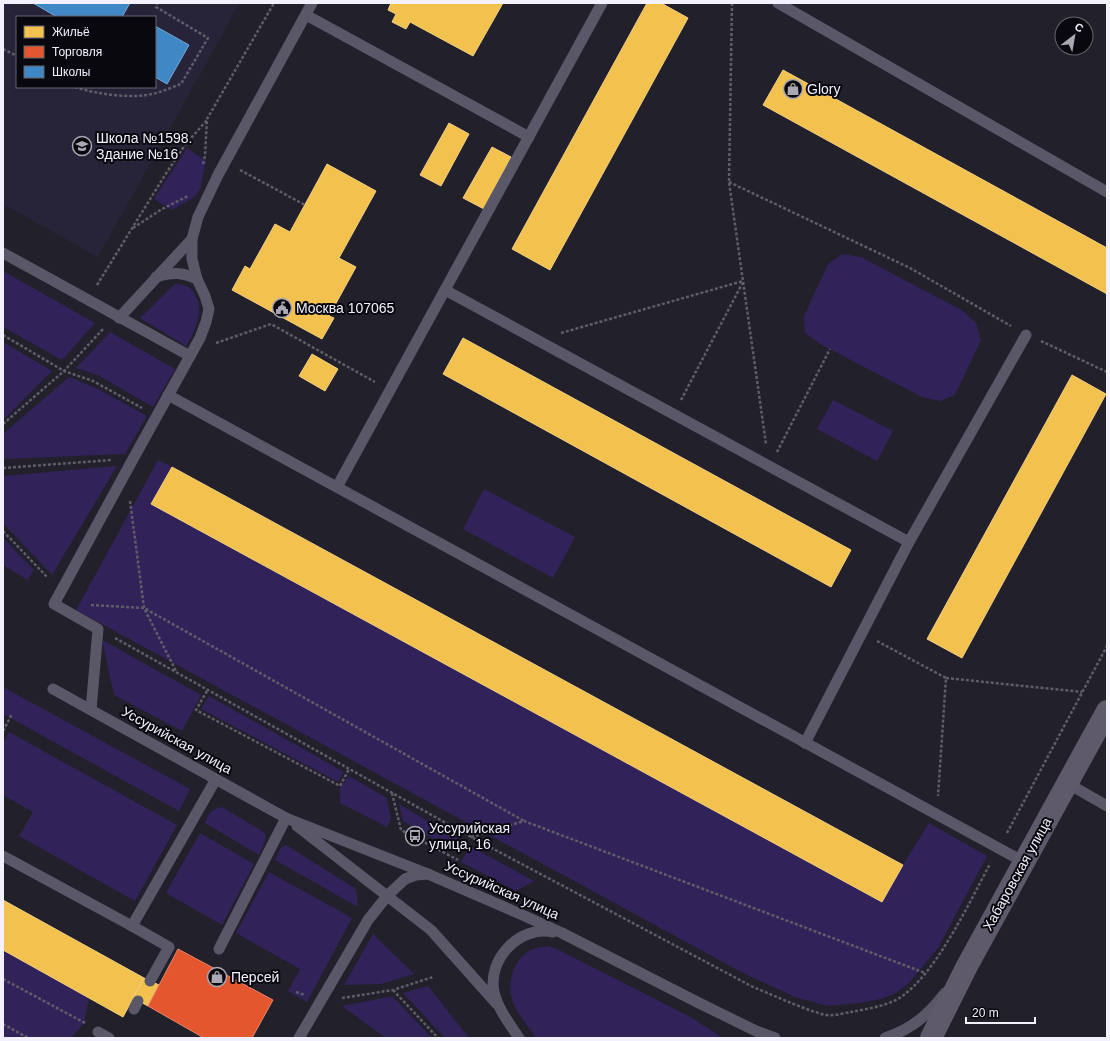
<svg xmlns="http://www.w3.org/2000/svg" width="1110" height="1041" font-family="Arial,sans-serif">
  <style>
    .built { fill: #27243a; fill-rule: evenodd }
    .green { fill: #31235a }
    .homes { fill: #f2c14e; stroke: #f2cf82 }
    .shops { fill: #e4572e; stroke: #e8856c }
    .schools { fill: #3f88c5; stroke: #75a8d6 }
    .lines { fill: none; stroke-linecap: round; stroke-linejoin: round }
    .path { stroke: #5f5d69; stroke-width: 2.5; stroke-dasharray: 3 2; stroke-linecap: butt }
    .service { stroke: #5a5768; stroke-width: 11 }
    .secondary { stroke: #5e5a6c; stroke-width: 22 }
    .labels { text-anchor: middle; dominant-baseline: central; stroke-width: 4; stroke-linejoin: round; paint-order: stroke }
    .poi-label { font-size: 14px; fill: #f2f1fd; stroke: #09080f; text-anchor: start }
    .street-label { font-size: 14px; fill: #f2f1fd; stroke: #09080f }
  </style>
  <rect width="100%" height="100%" fill="#22202a"/>
  <path class="built" d="M3 3H240L98 257 3 204ZM17 17H155V87H17Z"/>
  <g class="green">
    <path d="M187 148 206 161 200 189 196 196 172 210 154 199Z"/>
    <path d="M842 254 861 257 963 311 976 323 981 340 955 395 940 401 922 397 820 344 805 333 804 316 828 264Z"/>
    <path d="M3 271 95 323 62 360 3 327Z"/>
    <path d="M175 284C182 284 187 285 192 290 206 308 196 330 186 346L140 318Z"/>
    <path d="M110 332 175 369 153 407 98 375 76 368Z"/>
    <path d="M3 342 52 371 5 418 3 417Z"/>
    <path d="M69 377 100 390 147 416 125 454 3 459 4 433Z"/>
    <path d="M833 400 893 431 877 461 817 429Z"/>
    <path d="M158 460 172 467 152 504 882 902 903 865 929 823 987 856 938 948 909 983 896 993 881 999 859 1003 828 1006 795 997 745 974 76 610Z"/>
    <path d="M117 466 52 575 3 523V476Z"/>
    <path d="M484 489 575 537 553 578 463 529Z"/>
    <path d="M3 538 34 570 28 580 3 565Z"/>
    <path d="M102 640 201 695 182 731 114 695Z"/>
    <path d="M3 687 190 789 179 811 3 714Z"/>
    <path d="M209 696 344 772 338 782 201 709Z"/>
    <path d="M9 732 177 825 135 901 19 836 33 812 3 795V744Z"/>
    <path d="M349 776 387 798 391 819 387 827 340 803V788Z"/>
    <path d="M399 804 463 842 459 850 438 837 436 840 403 821Z"/>
    <path d="M222 807 265 833 266 838 259 855 205 823C208 814 211 809 222 807Z"/>
    <path d="M200 833 254 864 222 925 166 893Z"/>
    <path d="M286 845 356 889 358 907 275 860 280 849Z"/>
    <path d="M470 846 534 881 516 891 461 862Z"/>
    <path d="M269 872 352 918 307 1002 288 991 300 969 236 933Z"/>
    <path d="M373 934 414 974 381 984 344 985Z"/>
    <path d="M548 946 557 949 692 1018 723 1038H536C529 1027 519 1016 514 1005 505 985 513 955 536 948 539 947 544 947 548 946Z"/>
    <path d="M3 950 89 998 84 1023 71 1038H3Z"/>
    <path d="M428 986 469 1038H445L403 993Z"/>
    <path d="M393 996V997L432 1038H386L342 1006Z"/>
  </g>
  <g class="homes">
    <path d="M391 3H503L473 56 410 22 406 29 392 22 396 14 388 10Z"/>
    <path d="M647 3H661L688 18 550 270 512 249Z"/>
    <path d="M783 70 1107 248V294L763 105Z"/>
    <path d="M449 123 469 134 441 186 420 175Z"/>
    <path d="M492 147 511 157 484 209 463 198Z"/>
    <path d="M327 164 376 191 339 258 356 267 329 316 334 318 322 339 232 290 245 266 250 269 275 224 290 232Z"/>
    <path d="M463 338 851 550 831 587 443 374Z"/>
    <path d="M312 354 338 369 325 391 299 376Z"/>
    <path d="M1072 375 1106 394 962 658 927 639Z"/>
    <path d="M172 467 903 865 882 902 151 504Z"/>
    <path d="M3 900 144 978 123 1017 3 950Z"/>
    <path d="M144 978 159 985 148 1006 133 998Z"/>
  </g>
  <path class="shops" d="M178 949 273 1000 252 1038H204L148 1006Z"/>
  <g class="schools">
    <path d="M33 3H130L122 17H57Z"/>
    <path d="M155 26 189 45 167 84 155 77Z"/>
  </g>
  <g class="lines">
    <g class="path">
      <path d="M732 3 729 182 766 444"/>
      <path d="M3 49 17 56"/>
      <path d="M75 87C96 94 130 99 152 94 162 92 172 87 181 84L208 38 156 7 157 3"/>
      <path d="M203 164 205 156 207 119 274 3"/>
      <path d="M240 170 305 205"/>
      <path d="M729 182 910 268 1011 326"/>
      <path d="M133 228 162 209 188 196"/>
      <path d="M97 285 165 175 185 145 207 120"/>
      <path d="M561 333 743 281"/>
      <path d="M3 335 64 371 93 381 142 408"/>
      <path d="M1041 341 1107 372"/>
      <path d="M216 343 271 324 375 382"/>
      <path d="M681 400 743 282"/>
      <path d="M3 424 64 371 104 328"/>
      <path d="M777 452 830 349"/>
      <path d="M3 468 112 460"/>
      <path d="M130 501 144 608 177 673"/>
      <path d="M3 531 48 578"/>
      <path d="M91 605 144 608 524 821"/>
      <path d="M115 638 471 837 753 987C773 995 792 1004 812 1011 817 1012 822 1015 827 1015 835 1016 844 1013 851 1012 867 1009 887 1006 901 997 937 972 969 903 990 864"/>
      <path d="M877 641 946 678 938 796"/>
      <path d="M946 678 1082 692"/>
      <path d="M207 691 196 710 340 786 349 769"/>
      <path d="M3 731 12 714"/>
      <path d="M392 793 401 830 458 860"/>
      <path d="M1007 833 1107 646"/>
      <path d="M471 837 524 821 925 973"/>
      <path d="M3 979 85 1023"/>
      <path d="M393 990 438 1038"/>
      <path d="M296 992 305 995"/>
      <path d="M342 998 393 990 433 977"/>
      <path d="M3 1024 28 1038"/>
    </g>
    <g class="service">
      <path d="M778 3 1107 192"/>
      <path d="M306 15 529 137"/>
      <path d="M3 253 190 356"/>
      <path d="M156 277C172 272 182 272 197 279"/>
      <path d="M445 290 909 542"/>
      <path d="M119 318 192 239"/>
      <path d="M168 395 1024 862"/>
      <path d="M337 487 602 3"/>
      <path d="M53 689 286 818 428 874 518 913 562 933 699 1003 756 1031 775 1038"/>
      <path d="M91 710 98 629 54 604 133 459 200 338 206 322 209 309 205 296 197 279 192 259V239L198 217 218 175 312 3"/>
      <path d="M805 743 909 542 1026 335"/>
      <path d="M1067 783 1107 806"/>
      <path d="M297 826 431 930 497 1004"/>
      <path d="M3 856 132 926"/>
      <path d="M219 949 286 818"/>
      <path d="M150 981 169 947 132 926 216 779"/>
      <path d="M134 1009 138 1001"/>
      <path d="M98 1032 109 1038"/>
      <path d="M299 1038 368 920 387 896 405 879 416 875 428 874"/>
      <path d="M519 1038C509 1023 498 1009 494 992 487 959 520 925 553 932"/>
      <path d="M885 1038C912 1029 928 1015 945 993"/>
    </g>
    <path class="secondary" d="M931 1038 967 966 1107 711"/>
  </g>
  <defs>
    <symbol id="shop-ring" viewBox="-11 -11 22 22"><circle r="9.5" fill="#09080f" stroke="#a9a8b3" stroke-width="1.5"/><path d="M-5-2.5h2.3a2.7 3.5 0 0 1 5.4 0H5L5.5 6h-11ZM-1.5-2.5h3a1.5 2.3 0 0 0-3 0Z" fill="#a9a8b3"/></symbol>
    <symbol id="school-ring" viewBox="-11 -11 22 22"><circle r="9.5" fill="#09080f" stroke="#a9a8b3" stroke-width="1.5"/><path d="M0-5L7-2L0 1L-7-2ZM-4 1L0 2.5L4 1V4Q0 6-4 4Z" fill="#a9a8b3"/></symbol>
    <symbol id="civic-ring" viewBox="-11 -11 22 22"><circle r="9.5" fill="#09080f" stroke="#a9a8b3" stroke-width="1.5"/><path d="M-.6-6.5H3V-4.5H.6V-3L4-1V1h2V6H-6V1h2V-1L-.6-3ZM-1.2 2.5V6h2.4V2.5Z" fill="#a9a8b3"/></symbol>
    <symbol id="bus-ring" viewBox="-11 -11 22 22"><circle r="9.5" fill="#09080f" stroke="#a9a8b3" stroke-width="1.5"/><path d="M-5-6H5V4H4V6H2V4H-2V6H-4V4H-5ZM-3.5-4V0h7V-4ZM-3.5 1.2v1.5H-2V1.2ZM2 1.2v1.5H3.5V1.2Z" fill="#a9a8b3"/></symbol>
  </defs>
  <g fill-rule="evenodd">
    <use href="#shop-ring" x="782" y="78" width="22" height="22"/>
    <use href="#school-ring" x="71" y="135" width="22" height="22"/>
    <use href="#civic-ring" x="271" y="297" width="22" height="22"/>
    <use href="#bus-ring" x="404" y="825" width="22" height="22"/>
    <use href="#shop-ring" x="206" y="966" width="22" height="22"/>
  </g>
  <g class="labels">
    <g class="poi-label">
      <text x="807" y="89">Glory</text>
      <text x="96" y="138">Школа №1598.<tspan x="96" dy="16">Здание №16</tspan></text>
      <text x="296" y="308">Москва 107065</text>
      <text x="429" y="828">Уссурийская<tspan x="429" dy="16">улица, 16</tspan></text>
      <text x="231" y="977">Персей</text>
    </g>
    <g class="street-label">
      <text transform="translate(177 740) rotate(29)">Уссурийская улица</text>
      <text transform="translate(1017 874) rotate(-61)">Хабаровская улица</text>
      <text transform="translate(502 890) rotate(24)">Уссурийская улица</text>
    </g>
  </g>
  <rect width="1110" height="1041" fill="none" stroke="#f2f1fd" stroke-width="8"/>
  <rect x="16" y="16" width="140" height="72" fill="#09080f" stroke="#66656e"/>
  <rect x="24" y="26" width="20" height="12" fill="#f2c14e" stroke="#66656e"/>
  <text x="52" y="36" font-size="12" fill="#f2f1fd">Жильё</text>
  <rect x="24" y="46" width="20" height="12" fill="#e4572e" stroke="#66656e"/>
  <text x="52" y="56" font-size="12" fill="#f2f1fd">Торговля</text>
  <rect x="24" y="66" width="20" height="12" fill="#3f88c5" stroke="#66656e"/>
  <text x="52" y="76" font-size="12" fill="#f2f1fd">Школы</text>
  <g transform="translate(1074 36) rotate(31)"><circle r="19" fill="#09080f" stroke="#66656e"/>
  <path d="M0-3L7 15L0 10L-7 15Z" fill="#a9a8b3"/>
  <text y="-6" font-size="11" font-weight="bold" text-anchor="middle" fill="#f2f1fd">С</text>
  </g>
  <path d="M966 1017v6h69v-6" fill="none" stroke="#f2f1fd" stroke-width="2"/>
  <text x="972" y="1017" font-size="12" fill="#f2f1fd" stroke="#09080f" stroke-width="3" paint-order="stroke">20 m</text>
</svg>
